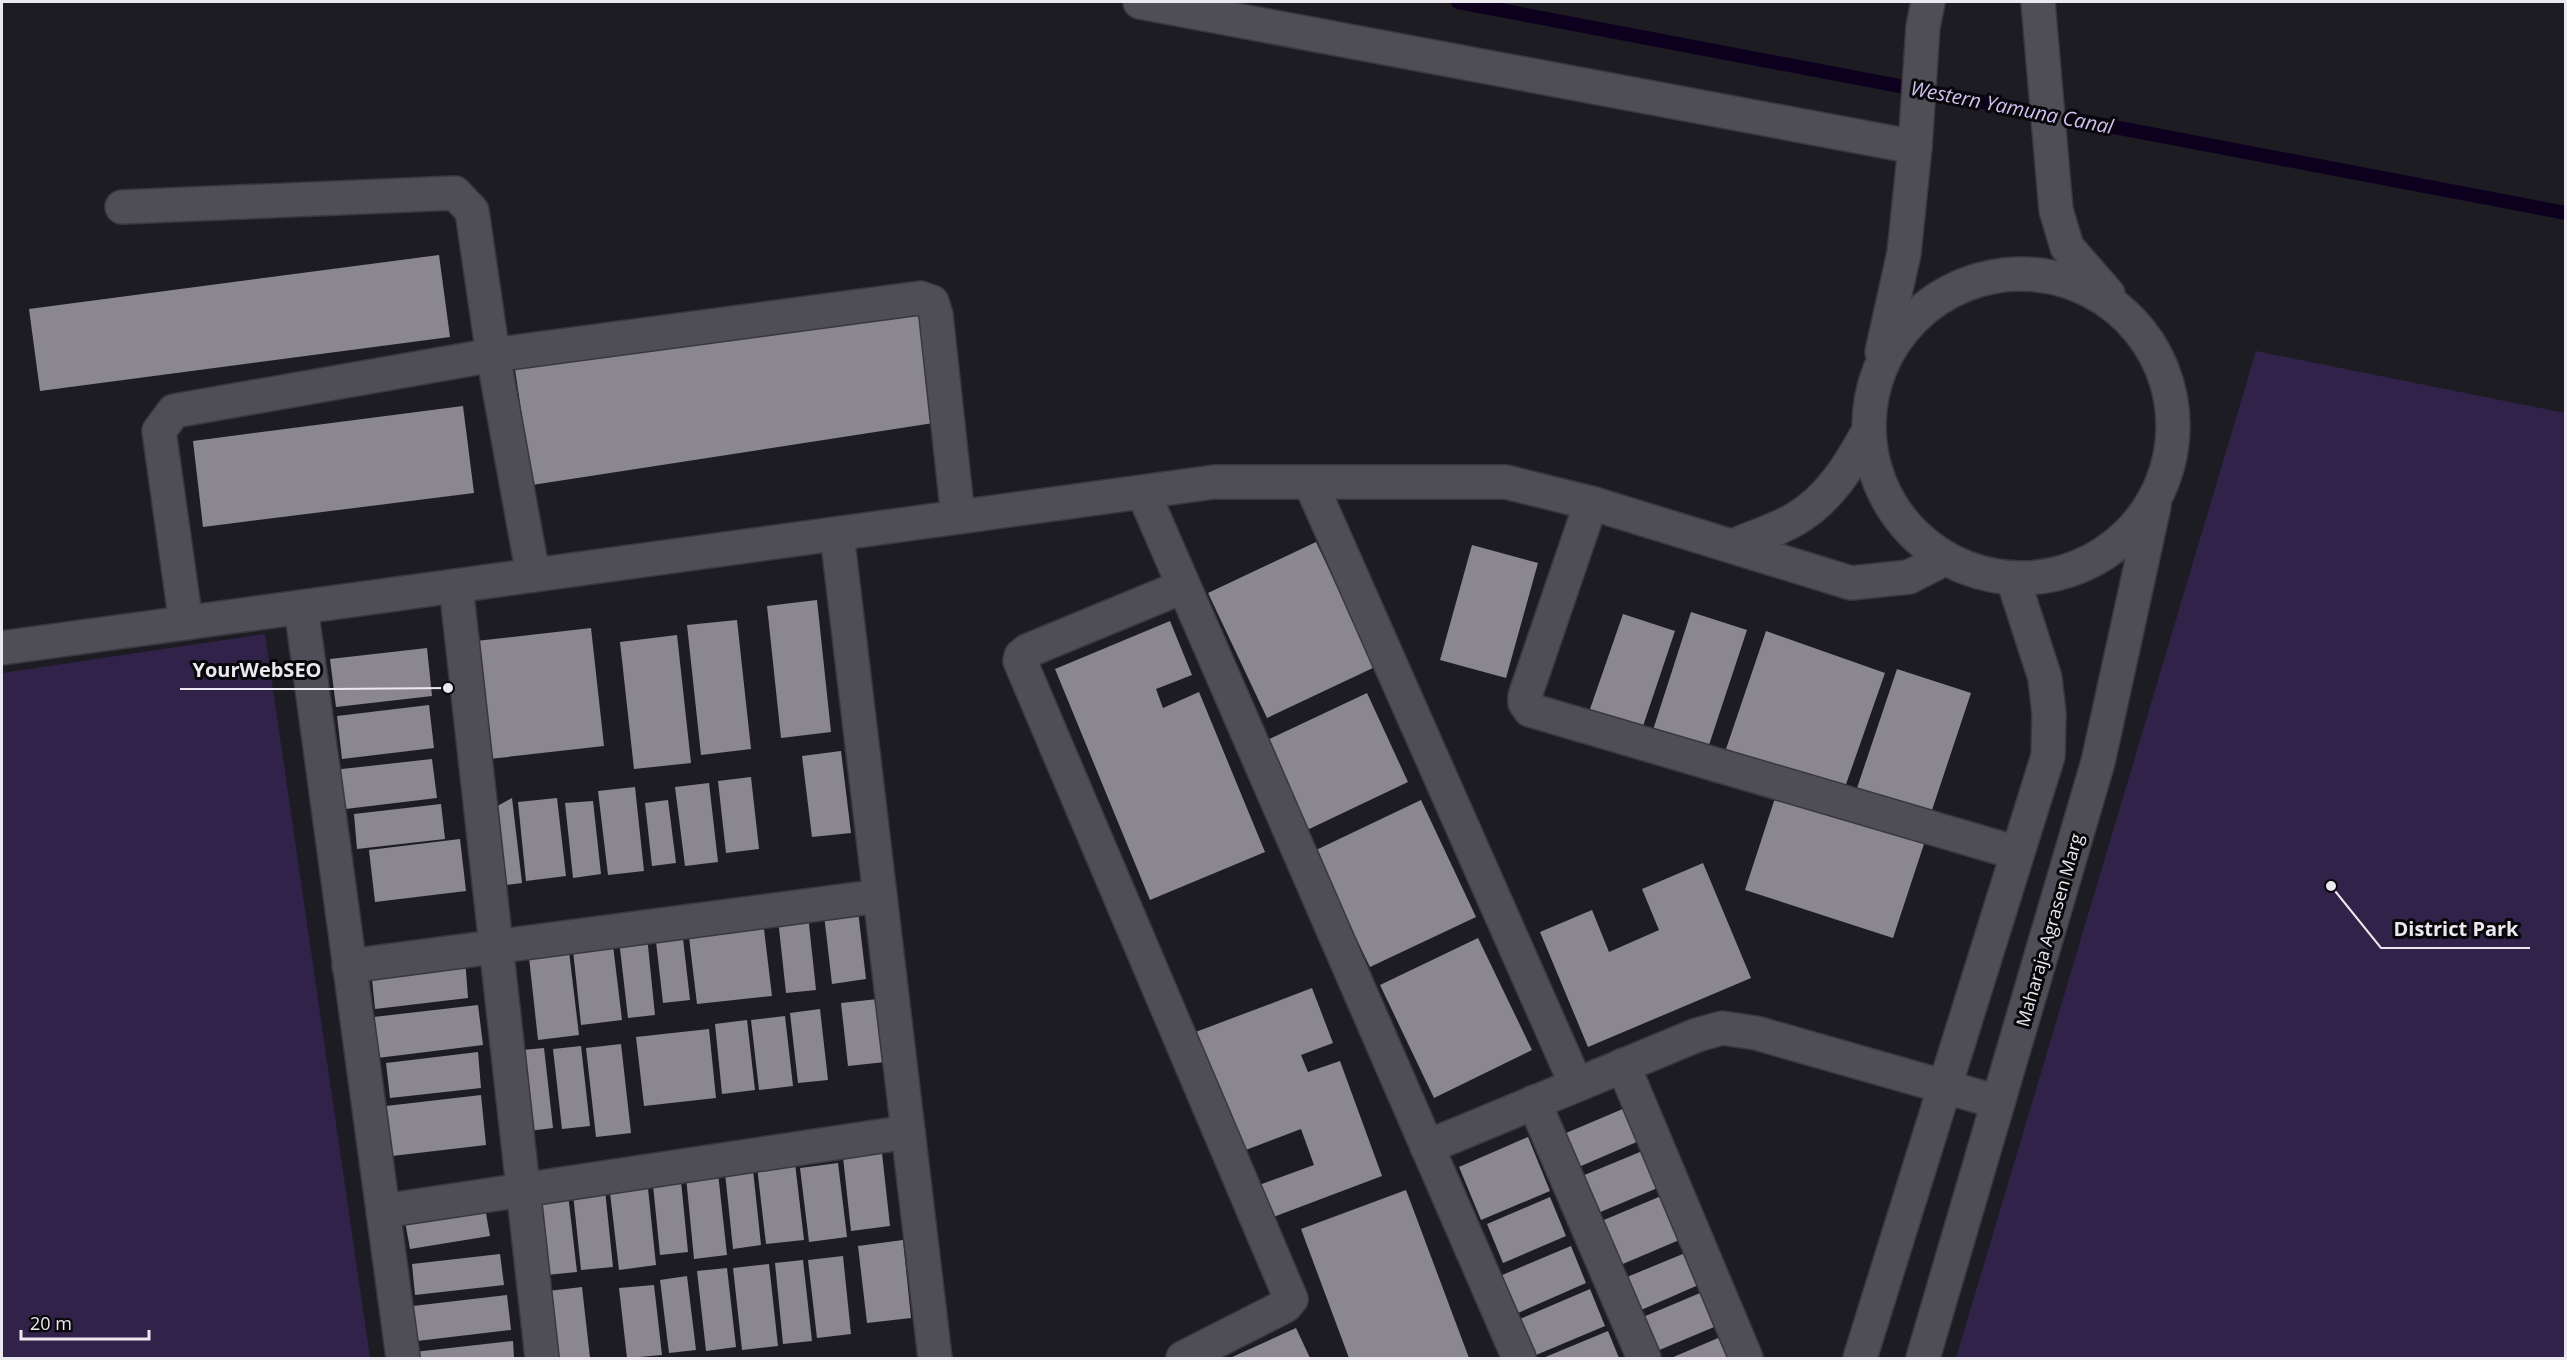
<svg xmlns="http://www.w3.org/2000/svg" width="2567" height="1360" font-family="'Open Sans',sans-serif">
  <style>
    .green { fill: #312249 }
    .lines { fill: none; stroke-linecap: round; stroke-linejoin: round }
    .stream { stroke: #0d001f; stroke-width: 14 }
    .building { fill: #8a8790 }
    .street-casing { stroke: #3a383e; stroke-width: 36 }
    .secondary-casing { stroke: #3a383e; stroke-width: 36 }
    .street { stroke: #4f4d55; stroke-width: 33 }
    .secondary { stroke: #4f4d55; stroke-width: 33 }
    .labels { text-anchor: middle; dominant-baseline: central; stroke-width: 6; stroke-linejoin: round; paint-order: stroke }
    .street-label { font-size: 18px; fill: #ebe9ef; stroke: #08070a }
    .water-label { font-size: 20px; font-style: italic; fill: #d1c1f3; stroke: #08070a }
    .leader { fill: none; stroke: #ebe9ef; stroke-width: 2 }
    .callout-dot { fill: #ebe9ef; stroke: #08070a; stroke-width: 2 }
    .callout-label { font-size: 20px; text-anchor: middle; font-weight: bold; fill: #ebe9ef; stroke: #08070a; stroke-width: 6; stroke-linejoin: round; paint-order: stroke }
  </style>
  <rect width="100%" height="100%" fill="#1e1c23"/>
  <g class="green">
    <path d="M2256 351 2565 413V1358H1956Z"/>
    <path d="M265 634 370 1358H2V673Z"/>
  </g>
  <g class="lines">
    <path class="stream" d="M1458 2 2566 213"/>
  </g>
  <g class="building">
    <path d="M439 255 450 337 40 391 29 309Z"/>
    <path d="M923 306 940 422 532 485 515 369Z"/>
    <path d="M463 406 474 493 203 527 193 441Z"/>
    <path d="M1316 542 1375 667 1267 718 1208 593Z"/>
    <path d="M1472 545 1538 563 1506 678 1440 660Z"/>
    <path d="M817 600 831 732 781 738 767 606Z"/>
    <path d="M1691 612 1747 630 1708 748 1653 730Z"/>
    <path d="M1623 614 1675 631 1642 729 1589 712Z"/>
    <path d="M737 620 751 749 701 755 687 625Z"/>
    <path d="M1170 621 1192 675 1156 689 1163 708 1199 692 1265 852 1150 900 1055 669Z"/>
    <path d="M591 628 604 746 489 759 476 641Z"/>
    <path d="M1766 631 1885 673 1844 790 1726 749Z"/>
    <path d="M677 635 691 763 634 769 620 642Z"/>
    <path d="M427 648 432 696 336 707 330 659Z"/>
    <path d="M1897 669 1971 693 1929 819 1855 794Z"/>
    <path d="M1367 693 1408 782 1305 831 1263 742Z"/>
    <path d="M429 705 434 748 342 759 337 716Z"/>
    <path d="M841 751 851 833 812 837 802 756Z"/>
    <path d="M432 759 437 798 337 810 333 770Z"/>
    <path d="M751 777 759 849 726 853 718 781Z"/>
    <path d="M709 783 718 862 685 866 675 787Z"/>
    <path d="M635 787 644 871 608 875 598 791Z"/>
    <path d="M1777 792 1925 841 1893 938 1745 890Z"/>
    <path d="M512 798 522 883 497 886 492 809Z"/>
    <path d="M557 798 566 876 526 881 518 802Z"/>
    <path d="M668 800 676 863 652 866 645 803Z"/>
    <path d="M1421 800 1476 917 1370 967 1314 851Z"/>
    <path d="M593 801 601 874 573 878 565 803Z"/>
    <path d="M441 804 445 839 357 849 354 814Z"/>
    <path d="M460 839 466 891 375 902 369 850Z"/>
    <path d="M1703 863 1751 978 1588 1047 1540 932 1592 910 1609 952 1659 930 1642 889Z"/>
    <path d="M857 902 866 979 832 984 823 906Z"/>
    <path d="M808 915 816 990 786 993 778 919Z"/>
    <path d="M763 921 772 996 697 1004 688 929Z"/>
    <path d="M682 930 690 1000 663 1003 655 933Z"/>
    <path d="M647 936 655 1015 628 1018 619 940Z"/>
    <path d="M612 937 622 1020 581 1025 572 941Z"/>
    <path d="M1478 938 1532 1050 1434 1098 1380 985Z"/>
    <path d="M568 943 579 1035 538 1040 528 948Z"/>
    <path d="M465 958 468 998 375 1009 371 969Z"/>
    <path d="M1312 988 1333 1043 1301 1055 1308 1072 1340 1061 1382 1176 1263 1221 1251 1188 1314 1165 1301 1129 1238 1153 1193 1033Z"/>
    <path d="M878 999 885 1062 848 1066 841 1003Z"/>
    <path d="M478 1005 483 1045 369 1059 365 1018Z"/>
    <path d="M820 1009 828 1080 798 1083 790 1013Z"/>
    <path d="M785 1016 793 1086 759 1090 751 1020Z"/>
    <path d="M747 1020 755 1090 722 1094 715 1024Z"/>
    <path d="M709 1029 716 1098 644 1106 636 1037Z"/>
    <path d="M621 1044 631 1133 596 1137 586 1048Z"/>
    <path d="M581 1046 590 1126 562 1129 553 1049Z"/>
    <path d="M544 1048 553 1128 520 1132 511 1051Z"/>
    <path d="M478 1052 481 1088 390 1098 386 1063Z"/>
    <path d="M481 1095 486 1145 392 1156 386 1106Z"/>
    <path d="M1625 1108 1639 1141 1574 1169 1559 1136Z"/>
    <path d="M1528 1137 1550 1191 1481 1220 1459 1167Z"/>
    <path d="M1652 1147 1667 1184 1598 1213 1582 1176Z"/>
    <path d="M882 1153 890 1226 851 1231 843 1157Z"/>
    <path d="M795 1163 804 1240 766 1244 757 1167Z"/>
    <path d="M838 1163 847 1237 809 1242 800 1168Z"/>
    <path d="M753 1170 761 1245 733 1249 725 1173Z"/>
    <path d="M718 1173 727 1255 694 1259 686 1177Z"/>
    <path d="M647 1179 656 1265 619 1270 609 1184Z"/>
    <path d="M681 1181 688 1252 660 1255 653 1185Z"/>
    <path d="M605 1190 613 1267 581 1270 573 1194Z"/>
    <path d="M1406 1190 1469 1358H1349L1301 1229Z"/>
    <path d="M568 1194 577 1272 536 1276 527 1199Z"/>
    <path d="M1666 1194 1684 1238 1618 1266 1599 1222Z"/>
    <path d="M1550 1197 1566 1236 1503 1263 1487 1224Z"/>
    <path d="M484 1202 490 1236 410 1249 404 1216Z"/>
    <path d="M903 1240 911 1318 867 1323 858 1246Z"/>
    <path d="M1571 1246 1586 1283 1511 1316 1495 1278Z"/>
    <path d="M1690 1251 1703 1283 1641 1310 1627 1277Z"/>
    <path d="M500 1254 504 1285 415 1295 412 1264Z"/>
    <path d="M843 1256 851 1334 817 1338 808 1260Z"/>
    <path d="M803 1260 812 1341 783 1344 775 1263Z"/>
    <path d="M769 1264 778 1346 742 1350 733 1268Z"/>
    <path d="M727 1268 736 1347 706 1351 697 1271Z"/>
    <path d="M687 1276 696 1350 669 1353 660 1280Z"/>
    <path d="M654 1285 662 1355 627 1358 619 1288Z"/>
    <path d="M582 1287 590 1358H548L540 1292Z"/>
    <path d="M1712 1288 1726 1322 1657 1351 1643 1317Z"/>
    <path d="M1590 1289 1605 1326 1536 1355 1520 1319Z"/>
    <path d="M507 1295 511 1330 417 1341 413 1306Z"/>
    <path d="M1296 1328 1310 1358H1230Z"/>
    <path d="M1608 1331 1619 1358H1543Z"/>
    <path d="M1730 1333 1740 1358H1671Z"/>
    <path d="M513 1341 514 1358H415L414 1352Z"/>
  </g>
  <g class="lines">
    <defs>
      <g id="street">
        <path d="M1140 2 1915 147"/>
        <path d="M122 207 455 193 472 211 493 355 533 575"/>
        <path d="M1310 482 1576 1084"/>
        <path d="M1143 492 1519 1358"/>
        <path d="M1591 503 1525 696V703L1530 710 2017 853"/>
        <path d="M837 534 935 1358"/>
        <path d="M1733 546C1753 537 1778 530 1797 518 1830 498 1850 465 1868 432"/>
        <path d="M456 586 542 1358"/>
        <path d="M1182 587 1027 651 1021 656 1020 661 1291 1299 1285 1306 1183 1358"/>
        <path d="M301 607 403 1358"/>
        <path d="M186 623 159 431 174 411 493 355 920 298 932 302 936 315 958 517"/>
        <path d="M2 648 1214 482H1506L1591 503 1851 583 1909 577 1944 559"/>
        <path d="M349 966 880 896"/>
        <path d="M1623 1065 1746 1358"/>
        <path d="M1534 1102 1644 1358"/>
        <path d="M1427 1147 1697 1035 1722 1028 1756 1033 1998 1102"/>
        <path d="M383 1211 908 1132"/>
      </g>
      <g id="secondary">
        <path d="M2038 2 2056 210 2067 247 2108 294"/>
        <circle cx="2021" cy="426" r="152"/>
        <path d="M1882 352 1904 253 1915 147 1923 27 1928 2"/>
        <path d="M1860 1358 2048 756 2049 714 2045 678 2013 579"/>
        <path d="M1923 1358 2098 762 2154 506"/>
      </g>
    </defs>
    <use href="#street" class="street-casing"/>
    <use href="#secondary" class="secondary-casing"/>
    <use href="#street" class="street"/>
    <use href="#secondary" class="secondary"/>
  </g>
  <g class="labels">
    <g class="street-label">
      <text transform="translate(2049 930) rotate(-74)">Maharaja Agrasen Marg</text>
    </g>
    <g class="water-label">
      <text transform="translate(2012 107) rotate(11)">Western Yamuna Canal</text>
    </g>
  </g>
  <path class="leader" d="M448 688L333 689H180M2331 886L2381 948H2530"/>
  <g class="callout-dot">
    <circle cx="448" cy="688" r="6"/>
    <circle cx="2331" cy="886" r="6"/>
  </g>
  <g class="callout-label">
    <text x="257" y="677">YourWebSEO</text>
    <text x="2456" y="936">District Park</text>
  </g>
  <rect width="2567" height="1360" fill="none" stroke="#ebe9ef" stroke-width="6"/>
  <path d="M21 1330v9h128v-9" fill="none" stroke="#ebe9ef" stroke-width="3"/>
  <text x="30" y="1330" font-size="18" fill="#ebe9ef" stroke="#08070a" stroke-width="4.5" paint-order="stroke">20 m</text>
</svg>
